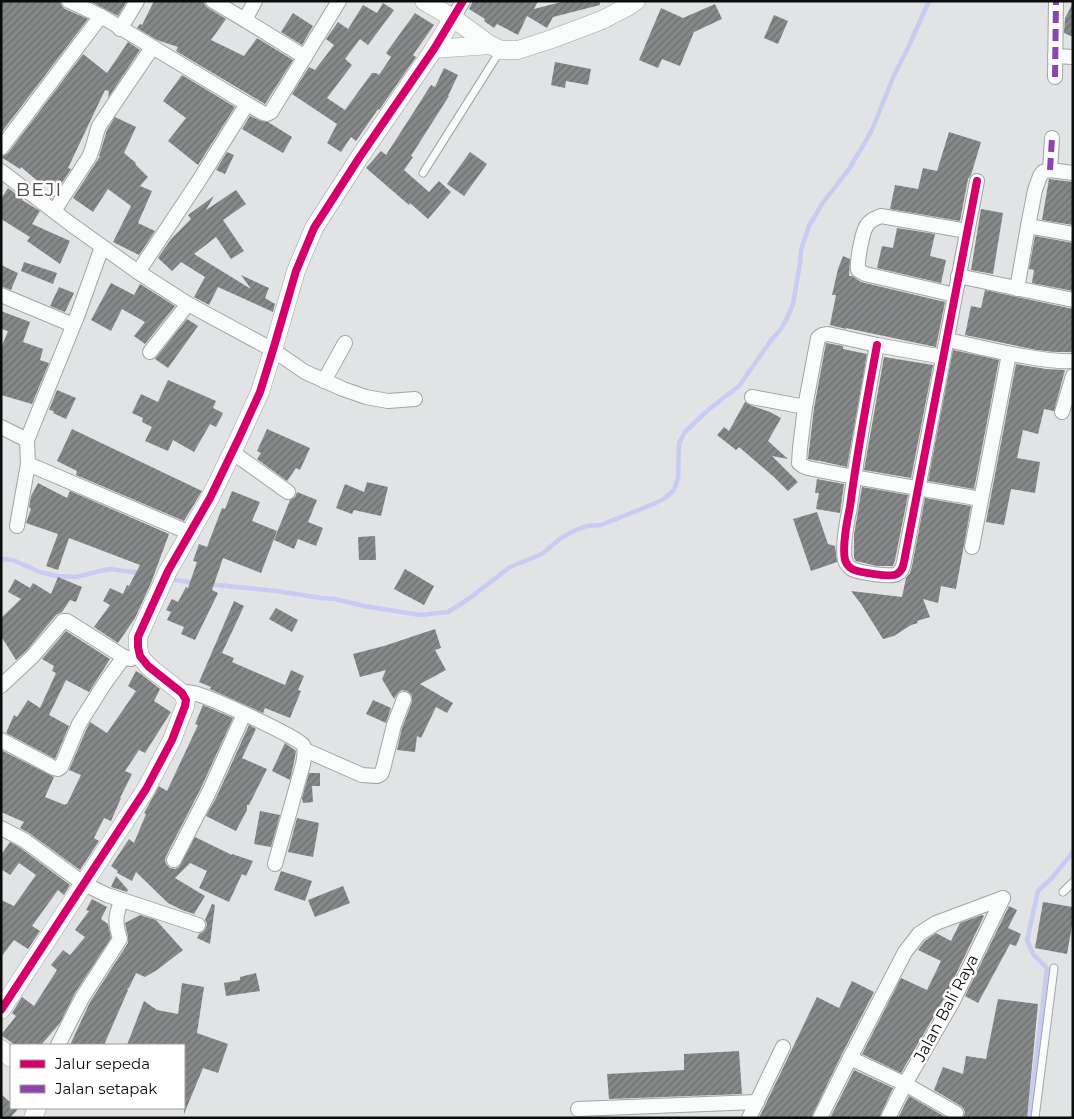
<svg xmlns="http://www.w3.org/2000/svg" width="1074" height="1119" font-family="Montserrat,sans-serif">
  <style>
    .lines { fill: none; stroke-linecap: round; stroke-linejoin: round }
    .stream { stroke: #c8cbf3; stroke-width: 4.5 }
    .building { fill: url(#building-hatch) }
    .service-casing { stroke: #a2a4a5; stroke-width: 9 }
    .minor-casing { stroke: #a2a4a5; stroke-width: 16 }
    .tertiary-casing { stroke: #a2a4a5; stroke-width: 19 }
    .service { stroke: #fafbfb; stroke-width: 7 }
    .minor { stroke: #fafbfb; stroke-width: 14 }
    .tertiary { stroke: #fafbfb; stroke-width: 18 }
    .quiet { stroke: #8e44ad; stroke-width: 6; stroke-dasharray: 12 6; stroke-linecap: butt }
    .cycleway-casing { stroke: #fff; stroke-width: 11 }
    .cycleway { stroke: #d6006c; stroke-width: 8 }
    .labels { text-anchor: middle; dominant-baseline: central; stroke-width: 5; stroke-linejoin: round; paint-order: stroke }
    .street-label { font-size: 16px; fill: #0b0c0c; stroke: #fff }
    .quarter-label { font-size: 19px; letter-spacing: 1px; fill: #4d5051; stroke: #fff }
  </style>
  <defs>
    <pattern id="building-hatch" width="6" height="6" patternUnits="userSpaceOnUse" patternTransform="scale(1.25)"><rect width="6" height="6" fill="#868889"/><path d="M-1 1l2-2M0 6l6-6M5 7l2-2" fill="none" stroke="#6c6e6e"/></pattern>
  </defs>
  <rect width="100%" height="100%" fill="#e1e3e4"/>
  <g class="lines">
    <g class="stream">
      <path d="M1 559 13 560 40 572 57 576 76 577 109 569 141 573"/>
      <path d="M169 579 195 583"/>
      <path d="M208 584 277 591 321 598 335 599 364 606 420 615 448 612 470 598 510 567 542 554 561 538 574 531 586 526 601 525 651 505 664 499 674 490 678 478 679 443 685 432 708 410 739 386 772 339 781 329 787 318 793 304 800 263 801 250 809 226 822 204 849 169 871 132 895 73 907 50 929 1"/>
      <path d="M1029 1118 1047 968 1033 954 1027 940 1038 891 1052 878 1073 852"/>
    </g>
  </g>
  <g class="building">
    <path d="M1 1H60L62 6 65 9 88 19 1 133Z"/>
    <path d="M90 1H127L118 16Z"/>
    <path d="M154 1H204L205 5 208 8 226 19 211 40 244 56 257 38 293 60 265 104 176 51 178 47 157 40 137 28 140 24 142 25Z"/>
    <path d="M473 1H538L534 9 565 1H600V5L553 17 547 28 527 16 518 35 497 24 494 28 484 21 485 19 469 9Z"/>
    <path d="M383 3 394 10 368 45 360 39 345 59 352 65 327 98 345 110 372 73H376L379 75 391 57 386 53 415 13 434 25 413 55 416 57 379 110 378 109 356 141 351 137 341 152 327 143 337 124 292 94 309 67 315 70 334 45 326 39 338 22 348 29 363 5 377 13Z"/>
    <path d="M1073 3V37L1064 33 1065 18Z"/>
    <path d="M715 4 722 19 694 32 680 66 662 59 658 68 639 60 661 8 683 18Z"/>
    <path d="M293 13 313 26 302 45 281 32Z"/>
    <path d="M774 15 788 21 778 44 764 38Z"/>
    <path d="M128 42 140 50 108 98 109 91 105 90 68 168 71 169 56 192 41 182 40 183 21 167 20 169 1 157 8 153 83 54 107 73Z"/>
    <path d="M555 62 591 69 588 85 566 81 565 88 551 85Z"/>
    <path d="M444 68 458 75 448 96H449L411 156 413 157 404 170 429 192 439 181 451 192 428 219 410 203 409 205 366 168 381 151 386 155 431 85 435 87Z"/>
    <path d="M182 75 235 107 198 165 168 141 186 118 163 101Z"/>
    <path d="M250 116 261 121 268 122 292 137 283 153 242 129Z"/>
    <path d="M115 117 136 127 124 153 136 163 135 164 148 177 140 186 152 191 138 223 155 231 139 255 113 242 131 206 108 189 93 212 73 198 100 156H99L107 130Z"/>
    <path d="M949 132 981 142 971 175 968 179 960 221 890 209 895 185 918 189 923 168 937 171Z"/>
    <path d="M227 152 234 155 225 174 216 170Z"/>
    <path d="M470 152 487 164 464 196 447 184Z"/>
    <path d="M1049 179 1073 182V225L1042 220Z"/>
    <path d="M8 188 23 199 22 200 40 211 32 224 70 241 60 264 27 241 30 237 1 219V199Z"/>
    <path d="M236 190 246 204 223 220 244 251 231 259 216 237 194 254 251 289 241 275 269 288 265 298 275 304 273 312 218 287 209 305 194 297 205 277 181 262 172 271 158 258 171 239 191 219 188 215 214 196 206 210Z"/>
    <path d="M981 209 1003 213 993 274 971 270Z"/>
    <path d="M897 228 935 234 930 256 946 260 941 283 877 268 882 246 893 248Z"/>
    <path d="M1035 236 1073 243V291L1032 283 1034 270 1029 269Z"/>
    <path d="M843 256 850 259 849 276H852L861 282 945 302 936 347 846 328V329L830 325 836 295H832L838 269Z"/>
    <path d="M24 262 57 273 53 284 21 271Z"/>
    <path d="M1 265 18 273 11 290 1 286Z"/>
    <path d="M111 283 134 295 140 284 175 306 145 344 134 336 145 322 122 309 111 331 91 320Z"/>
    <path d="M59 287 74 293 65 312 50 306Z"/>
    <path d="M985 290 1073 309V352H1055L1037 350 965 335 971 306 981 308Z"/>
    <path d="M1 311 30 322 23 342 43 349 40 360 49 363 32 404 1 395V348L8 331 1 329Z"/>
    <path d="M187 319 198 326 168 368 155 359Z"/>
    <path d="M826 343 843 346V349L867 354 847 467 820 461V460L819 461 808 459 814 408Z"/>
    <path d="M953 350 999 360 974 489 928 481Z"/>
    <path d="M884 357 933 365 911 478 864 470Z"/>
    <path d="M1016 364 1046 369 1065 370 1054 411 1044 409 1038 434 1023 430 1017 458 1040 462 1035 493 1011 489 1004 525 986 522Z"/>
    <path d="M168 380 216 401 213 408 223 413 216 427 210 424 194 452 173 440 168 451 145 441 152 427 142 422 143 418 132 413 141 394 158 402Z"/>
    <path d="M57 390 76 398 66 419 53 413 54 411 49 410Z"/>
    <path d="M745 402 750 405 770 412 781 418 768 441 788 459 772 456 798 482 788 491 774 477 739 447 736 450 717 435 724 427 729 431Z"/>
    <path d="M72 429 202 491 184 521 76 475 77 471 57 461Z"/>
    <path d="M267 429 310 448 300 470 296 468 287 481 257 459 261 453 257 451Z"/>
    <path d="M817 479 844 484 840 513 816 509 819 493H815Z"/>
    <path d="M367 482 388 487 381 516 354 510 352 514 336 508 345 484 364 492Z"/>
    <path d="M38 483 67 498 70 491 169 534 151 583 135 618 118 643 94 627 110 605 103 601 110 588 123 594 127 585 129 586 140 565 69 538 58 570 46 566 58 534 26 523 31 509 29 507 31 496Z"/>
    <path d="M862 487 908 495 895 560 893 566H877L856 561 854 558V535Z"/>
    <path d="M232 491 260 502 252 521 277 531 261 573 223 558 212 590 218 593 195 640 181 634 184 627 167 620 171 612 166 610 172 599 178 602 186 587 188 588 197 562 193 561 199 544 207 547 222 508 225 509Z"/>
    <path d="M297 492 317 500 308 522 323 528 316 546 298 539 294 549 274 540 290 500 295 497Z"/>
    <path d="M925 498 971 506 956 589 941 586 938 603 923 599 930 617 917 621 918 623 911 625 894 636 883 639 861 604 851 591 902 597 906 578 910 573 912 566Z"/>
    <path d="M817 512 828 544 835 546 837 562 811 571 793 519Z"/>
    <path d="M375 536 376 560H359L358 537Z"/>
    <path d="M405 569 434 586 424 605 394 589Z"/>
    <path d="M58 577 82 587 76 602 70 600 62 612 56 615 26 651 16 660 1 636V618L21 599 8 592 15 579 30 588 33 583 51 594Z"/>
    <path d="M234 601 244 606 222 653 234 658 232 662 285 685 291 670 304 676 298 690 301 691 290 718 265 708 263 713 210 689 211 687 199 682Z"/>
    <path d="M276 608 298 620 292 632 269 619Z"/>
    <path d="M435 629 441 648 435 650 446 670 420 684 453 703 447 713 436 707 421 738 417 736 415 752 397 750 402 728 412 702V697L411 694 407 691 402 690 398 693 394 699 382 679 386 670 360 677 353 654 384 646Z"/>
    <path d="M66 631 110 659 89 692 66 680 49 715 69 726 55 759 6 733 14 715 17 717 28 700 40 708 56 673 52 671 54 666 42 659Z"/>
    <path d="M136 671 141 674 160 689 154 701 171 712 145 753 139 750 125 771 132 774 120 798H121L111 821 104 818 94 838 99 841 80 870 29 833 20 828 24 822 1 812V750L54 777 45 797 65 805V804H67L81 775 69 770 87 728 90 722 107 733 136 691 128 686Z"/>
    <path d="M373 700 391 708 386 723 366 714Z"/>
    <path d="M203 705 233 718 201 788 166 856 165 860 166 864 170 868 175 869 179 867 195 837 232 855V854L253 861 246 876 242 874 229 902 199 888 207 871 190 863 175 878 205 896 194 914 182 910 168 903 136 872 132 881 117 873 118 871 111 866 129 839 134 843 146 814 144 813 159 786 167 791 198 725 195 724Z"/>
    <path d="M249 725 256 729 242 758 267 769 249 805H247V810L236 831 206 816 217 796Z"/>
    <path d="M285 743 296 751 294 762 290 780 272 771Z"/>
    <path d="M309 773H320V786H312L313 802 303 803 302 798Z"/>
    <path d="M260 811 280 815 271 847 254 844Z"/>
    <path d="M297 818 319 823 313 857 288 852Z"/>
    <path d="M10 842 19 847 70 885 64 895 58 890 32 926 40 931 28 949 14 940 1 957V900L14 906 36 875 19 863 10 875 1 869V855Z"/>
    <path d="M281 871 312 881 305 901 274 890Z"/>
    <path d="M116 876 128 890 127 892 111 887Z"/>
    <path d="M343 886 350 903 315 917 308 900Z"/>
    <path d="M92 899 107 907 101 919 108 924 111 938 75 993 60 1023 41 1045H15L1 1035 16 1016 12 1013 22 997 34 1006 57 970 51 965 63 950 70 955 85 937 75 930 89 911 86 910Z"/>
    <path d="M1043 902 1073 907V920L1067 954 1035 948Z"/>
    <path d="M212 904 215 905 210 944 197 938 199 934 203 932 206 928 207 924 205 920Z"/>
    <path d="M1009 906 1017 910 1008 928 1021 934 1016 946 1010 944 978 1003 965 996Z"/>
    <path d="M140 915 156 920 183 950 157 970 145 977 136 973 129 988 127 989 128 990 104 1045H70L90 1002 128 943V937L125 923Z"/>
    <path d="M982 915 984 916 945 997 901 1073 862 1054 901 978 927 990 941 961 918 950 925 941 936 933 951 941 960 923Z"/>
    <path d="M256 973 260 991 226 996 224 983 240 980V977Z"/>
    <path d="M852 981 874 992 842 1054 811 1118H759L817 997 839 1008Z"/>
    <path d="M182 983 204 987 197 1033 228 1044 218 1073 203 1068 184 1114V1045H127L144 1001 157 1010 178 1014Z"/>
    <path d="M998 999 1038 1004 1027 1118H963L965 1112 963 1108 961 1106 934 1090 943 1067 963 1074 966 1056 986 1059Z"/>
    <path d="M739 1051 742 1094 609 1099 607 1074 684 1070V1054Z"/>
    <path d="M854 1070 893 1088 879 1118H830Z"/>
    <path d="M1 1094 11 1103V1108H16L18 1109 10 1118H1Z"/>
    <path d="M909 1096 947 1118H898Z"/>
  </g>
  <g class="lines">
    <defs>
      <g id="service">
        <path d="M423 173 500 51"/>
        <path d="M1063 892 1073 882"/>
        <path d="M1035 1118 1054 968"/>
      </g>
      <g id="minor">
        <path d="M69 1 101 16 247 104 263 113 267 114 271 112 339 1"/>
        <path d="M213 1 245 20"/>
        <path d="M255 1 245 20 305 57"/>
        <path d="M453 18 463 1"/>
        <path d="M120 29 137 1"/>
        <path d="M1055 56 1073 57"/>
        <path d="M1055 77 1056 1"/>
        <path d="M1 148 101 16"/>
        <path d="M1050 170 1052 138"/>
        <path d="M1 171 72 225 138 272 188 304 273 350 305 372 343 389 366 397 388 401 415 399"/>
        <path d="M54 211 89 157C94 147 95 136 99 126L152 48"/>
        <path d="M1028 226 1073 234"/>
        <path d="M102 247 78 314 27 440 28 464 190 533"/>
        <path d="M138 272 198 182 247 104"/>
        <path d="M958 276 1073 300"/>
        <path d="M1017 289 1028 226 1035 190 1040 176 1043 172 1050 170 1073 173"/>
        <path d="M1 295 73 325"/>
        <path d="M955 295 865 274 858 270C857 261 862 232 867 225 870 220 876 218 881 216L967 231"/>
        <path d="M947 340C972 345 997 352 1023 356 1039 359 1056 362 1073 361"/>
        <path d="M877 345C867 399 857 452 850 507 847 521 842 546 845 560 846 563 849 567 852 569 858 572 891 578 897 574 902 571 903 567 904 562L977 181"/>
        <path d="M150 352 188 304"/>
        <path d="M943 357 877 345 828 334C823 334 821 335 818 338L805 407 800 448 799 463 803 466 808 468C866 480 924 489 981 499"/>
        <path d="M324 381 345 343"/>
        <path d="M752 397 805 407"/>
        <path d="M1062 412 1073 376"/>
        <path d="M1 427 27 440"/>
        <path d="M232 452 288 492"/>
        <path d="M17 526 28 464"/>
        <path d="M972 547 1009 354"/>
        <path d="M1 686 32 657 63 621H67L124 657 131 659"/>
        <path d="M182 693C186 692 189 692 193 693 206 695 298 737 303 745 306 750 304 758 303 764L275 864"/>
        <path d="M1 740 54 768 58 769 61 767 79 724 105 683 124 657"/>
        <path d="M305 750 362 775 377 776 381 774 383 769 394 725 404 699"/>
        <path d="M1 828 24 840 84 884 107 895 198 925"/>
        <path d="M174 860 209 792 244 714"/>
        <path d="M58 1045 82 998 120 939C115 922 115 918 121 901"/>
        <path d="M850 1058 905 1084 956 1113"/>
        <path d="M578 1109 757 1102"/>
        <path d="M749 1118 783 1047"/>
        <path d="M820 1118 850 1058 905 952 919 934 936 923 1003 898"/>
        <path d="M888 1118 905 1084 953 1001 1003 898"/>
      </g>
      <g id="tertiary">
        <path d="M424 1 453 18 490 45 501 50H518L549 40 602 20 629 6 636 1"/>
        <path d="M434 49 490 45"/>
        <path d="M1 1010 146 789 172 740 185 706 186 700 182 693 148 666 140 656 138 647V637L168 571 210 498 239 438 260 392 273 350 296 271 314 228 359 158 434 49 453 18"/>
        <path d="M1 1049 11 1058"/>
        <path d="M33 1118 37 1108"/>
      </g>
    </defs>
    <use href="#service" class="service-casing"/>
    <use href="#minor" class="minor-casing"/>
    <use href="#tertiary" class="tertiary-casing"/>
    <use href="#service" class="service"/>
    <use href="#minor" class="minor"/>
    <use href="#tertiary" class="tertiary"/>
    <g class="quiet">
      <path d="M1055 77 1056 1"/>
      <path d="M1050 170 1052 138"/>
    </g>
    <defs>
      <g id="cycleway">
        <path d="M877 345C867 399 857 452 850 507 847 521 842 546 845 560 846 563 849 567 852 569 858 572 891 578 897 574 902 571 903 567 904 562L977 181"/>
        <path d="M1 1010 146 789 172 740 185 706 186 700 182 693 148 666 140 656 138 647V637L168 571 210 498 239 438 260 392 273 350 296 271 314 228 359 158 434 49 463 1"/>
      </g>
    </defs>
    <use href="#cycleway" class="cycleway-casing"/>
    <use href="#cycleway" class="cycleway"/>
  </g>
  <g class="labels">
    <g class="street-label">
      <text transform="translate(946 1008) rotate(-62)">Jalan Bali Raya</text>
    </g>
    <g class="quarter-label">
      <text x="39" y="189">BEJI</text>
    </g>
  </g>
  <rect width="1074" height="1119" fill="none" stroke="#0b0c0c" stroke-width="5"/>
  <rect x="10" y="1044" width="175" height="65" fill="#ffffff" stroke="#9d9e9e"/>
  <rect x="20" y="1060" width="25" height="8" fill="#d6006c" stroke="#9d9e9e"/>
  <text x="55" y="1069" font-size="15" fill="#0b0c0c">Jalur sepeda</text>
  <rect x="20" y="1085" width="25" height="8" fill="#8e44ad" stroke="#9d9e9e"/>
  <text x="55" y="1094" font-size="15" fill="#0b0c0c">Jalan setapak</text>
</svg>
